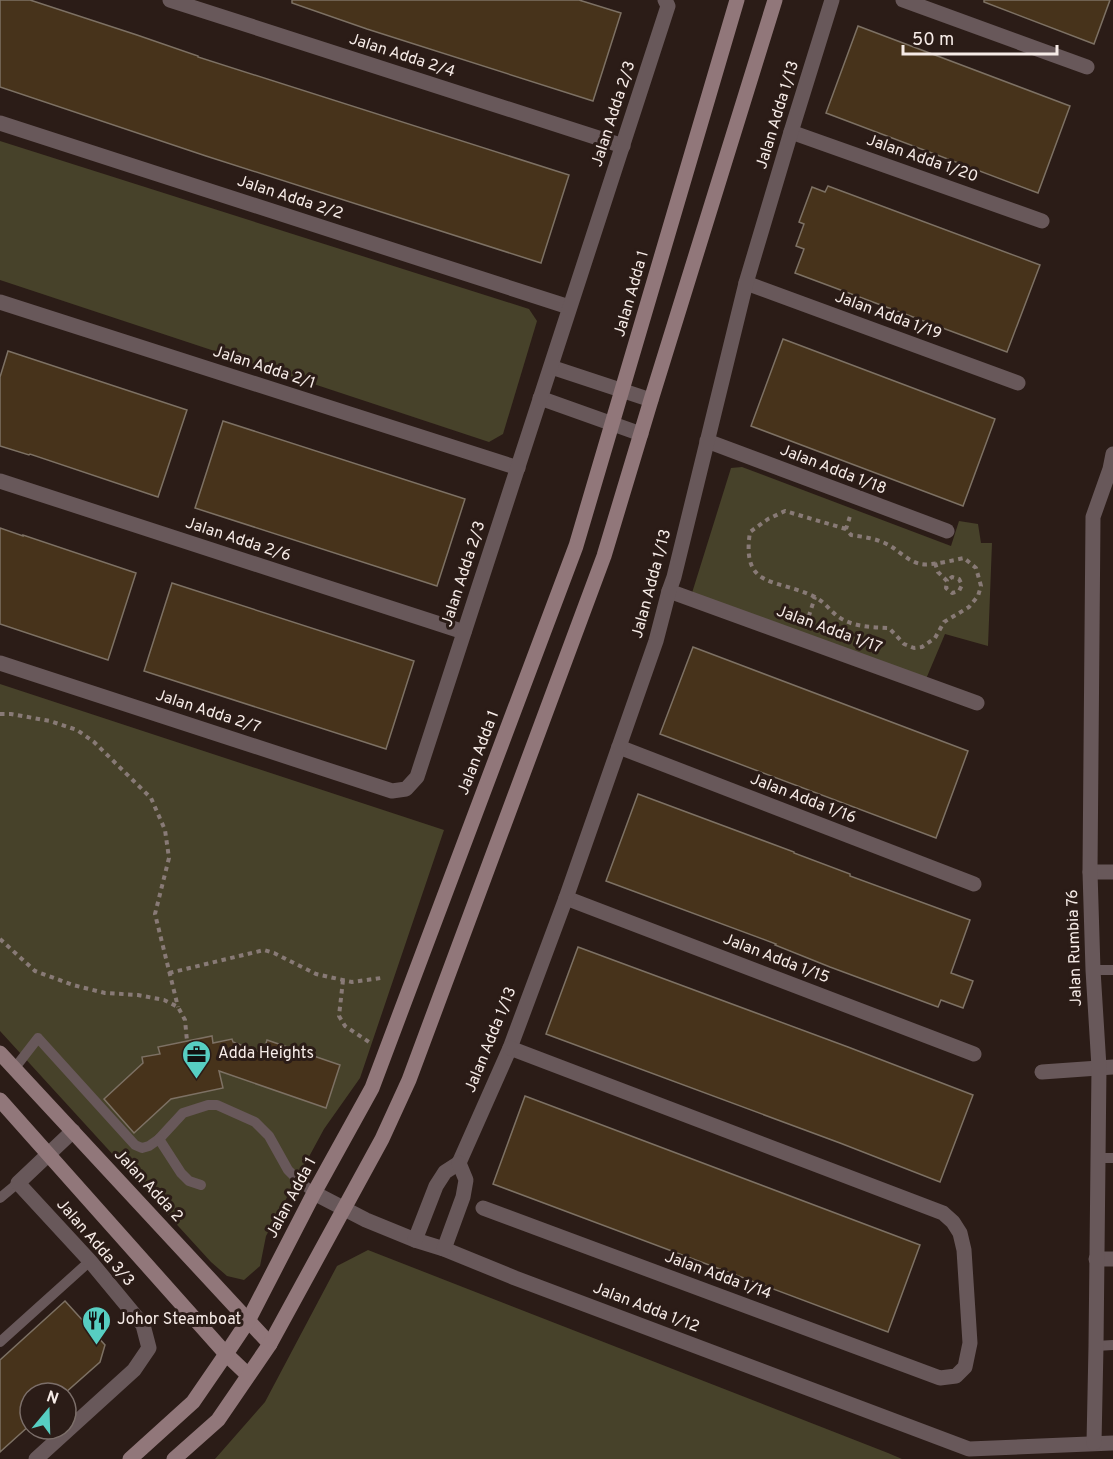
<svg xmlns="http://www.w3.org/2000/svg" width="1113" height="1459" font-family="Overpass,sans-serif">
  <style>
    .green { fill: #47422a }
    .building { fill: #47331b; stroke: #7d7164; stroke-width: 1.5 }
    .lines { fill: none; stroke-linecap: round; stroke-linejoin: round }
    .path { stroke: #887a76; stroke-width: 4; stroke-dasharray: 4.5 4.5; stroke-linecap: butt }
    .lane { stroke: #68585a; stroke-width: 10 }
    .street { stroke: #68585a; stroke-width: 15 }
    .secondary { stroke: #91777a; stroke-width: 15 }
    .labels { text-anchor: middle; dominant-baseline: central; stroke-width: 6; stroke-linejoin: round; paint-order: stroke }
    .street-label { font-size: 16px; fill: #f6ebe7; stroke: #2b1c17 }
    .poi-label { font-size: 16px; fill: #f6ebe7; stroke: #2b1c17; text-anchor: start }
  </style>
  <rect width="100%" height="100%" fill="#2b1c17"/>
  <g class="green">
    <path d="M0 141 529 309 537 321 503 434 489 442 0 280Z"/>
    <path d="M742 467 951 546 959 521 978 524 981 543H992L988 646 945 634 926 679 692 593 731 468Z"/>
    <path d="M0 684 444 830 360 1078 324 1129 266 1236 260 1266 244 1280 227 1276 211 1262 0 1031Z"/>
    <path d="M368 1250 888 1453 902 1459H215L265 1402 337 1266Z"/>
  </g>
  <g class="building">
    <path d="M0 0H30L137 35 198 56V57L569 175 541 263 206 156 0 87Z"/>
    <path d="M292 0H579L621 13 593 101 367 29 292 3Z"/>
    <path d="M984 0H1110L1094 44 984 2Z"/>
    <path d="M858 26 1070 106 1038 193 826 113Z"/>
    <path d="M828 186 1040 265 1007 352 795 273 804 249 796 246 804 224 799 222 812 187 825 192Z"/>
    <path d="M783 339 995 419 963 506 751 426Z"/>
    <path d="M8 351 187 410 158 497 30 454 29 455 0 446V377Z"/>
    <path d="M223 421 465 499 437 586 195 508Z"/>
    <path d="M0 528 23 536V535L136 573 108 660 0 624Z"/>
    <path d="M172 583 414 661 386 749 144 671Z"/>
    <path d="M693 647 968 751 936 838 660 734Z"/>
    <path d="M638 794 794 852V853L850 874V876L970 920 951 973 973 981 963 1008 941 1000 938 1007 830 967 775 945 776 944 606 881Z"/>
    <path d="M578 947 848 1047 973 1095 940 1182 840 1143 546 1034Z"/>
    <path d="M212 1036 213 1043 232 1039 233 1042 263 1053 267 1040 340 1065 326 1108 219 1071 223 1088 171 1099 134 1133 104 1099 143 1063 142 1057 160 1054 158 1047Z"/>
    <path d="M525 1096 920 1245 888 1332 493 1184Z"/>
    <path d="M65 1301 105 1345 100 1362 65 1393H30V1425L0 1452V1360Z"/>
  </g>
  <g class="lines">
    <g class="path">
      <path d="M846 529 785 511 768 519 750 532C741 590 777 578 815 597 823 601 829 609 836 615 851 627 870 627 889 628L904 644 914 648 922 647 935 638 944 622 969 607 978 596 981 586 976 568 964 558C954 560 930 566 921 564 910 562 901 553 892 547 880 539 865 537 851 535L846 529 851 513"/>
      <path d="M935 563 938 572 947 581 946 588 952 593 959 591 962 585 959 579 952 577 947 581"/>
      <path d="M806 625 815 597"/>
      <path d="M0 714H11L50 721 77 730 94 742 151 798 165 830 169 858 155 914 178 1007"/>
      <path d="M0 939 35 971 73 985 105 993 138 995 164 1000 178 1007 185 1020 187 1041"/>
      <path d="M169 973 264 950 274 953 316 974 352 982 381 978"/>
      <path d="M343 980 339 1016 345 1026 372 1044"/>
    </g>
    <g class="lane">
      <path d="M1093 970H1113"/>
      <path d="M14 1069 38 1038 135 1145 142 1148 149 1146 159 1139 183 1113 208 1105H217L255 1122 269 1136 288 1170 299 1181 314 1193"/>
      <path d="M159 1139 181 1173 189 1181 201 1185"/>
      <path d="M1099 1158H1113"/>
      <path d="M0 1198 18 1183"/>
      <path d="M0 1342 90 1261"/>
      <path d="M1096 1346 1113 1345"/>
    </g>
    <g class="street">
      <path d="M170 0 623 146"/>
      <path d="M903 0 1087 67"/>
      <path d="M0 123 569 307"/>
      <path d="M791 132 1042 221"/>
      <path d="M746 283 1018 383"/>
      <path d="M0 302 518 468"/>
      <path d="M551 367 651 400"/>
      <path d="M540 398 641 434"/>
      <path d="M707 441 947 531"/>
      <path d="M0 481 464 632"/>
      <path d="M669 591 977 703"/>
      <path d="M0 663 392 791 406 789 417 777 668 6 665 0"/>
      <path d="M619 747 974 884"/>
      <path d="M1090 872H1113"/>
      <path d="M566 898 974 1054"/>
      <path d="M1042 1072 1113 1067"/>
      <path d="M459 1163 510 1048 566 898 656 641 669 591 674 577 746 283 791 132 832 0"/>
      <path d="M314 1193 366 1220 415 1240 444 1249 515 1278 969 1449 1113 1443"/>
      <path d="M483 1208 940 1378 956 1376 965 1367 970 1343 964 1250 960 1233 953 1222 943 1213 510 1048"/>
      <path d="M415 1240 436 1186 445 1172 459 1163"/>
      <path d="M444 1249 463 1197 466 1180 459 1163"/>
      <path d="M1096 1259H1113"/>
      <path d="M1094 1443 1096 1346 1099 1067 1093 970 1090 872 1093 517 1110 469 1113 454"/>
      <path d="M36 1459 134 1370 149 1348 143 1325 90 1261 18 1183 73 1131"/>
    </g>
    <g class="secondary">
      <path d="M0 1053 270 1344"/>
      <path d="M0 1100 226 1354 248 1375"/>
      <path d="M130 1459 193 1402 226 1354 248 1321 314 1193 372 1088 576 546 737 0"/>
      <path d="M174 1459 218 1420 270 1344 382 1139 409 1080 604 556 651 400 775 0"/>
    </g>
  </g>
  <defs>
    <symbol id="office-pin" viewBox="-11 -11 22 30"><path d="M0 17L-7.5 6A9.5 9.5 0 1 1 7.5 6Z" fill="#57cec2" stroke="#2b1c17"/><path d="M-6-3h4V-5.5h4V-3h4V5H-6ZM-1-4.5V-3h2v-1.5ZM-6 0V1H6V0Z" fill="#111"/></symbol>
    <symbol id="restaurant-pin" viewBox="-11 -11 22 30"><path d="M0 17L-7.5 6A9.5 9.5 0 1 1 7.5 6Z" fill="#57cec2" stroke="#2b1c17"/><path d="M-5-6h1v4h1v-4h1v4h1v-4h1v5L-1.5 .5V6h-2V.5L-5-1ZM5-6V6H3V1.5H1.5Q1.5-4 5-6Z" fill="#111"/></symbol>
  </defs>
  <g fill-rule="evenodd">
    <use href="#office-pin" x="180" y="1038" width="33" height="45"/>
    <use href="#restaurant-pin" x="80" y="1304" width="33" height="45"/>
  </g>
  <g class="labels">
    <g class="street-label">
      <text transform="translate(402 56) rotate(18)">Jalan Adda 2/4</text>
      <text transform="translate(614 114) rotate(-72)">Jalan Adda 2/3</text>
      <text transform="translate(778 115) rotate(-73)">Jalan Adda 1/13</text>
      <text transform="translate(922 159) rotate(19)">Jalan Adda 1/20</text>
      <text transform="translate(290 198) rotate(18)">Jalan Adda 2/2</text>
      <text transform="translate(632 294) rotate(-74)">Jalan Adda 1</text>
      <text transform="translate(888 316) rotate(20)">Jalan Adda 1/19</text>
      <text transform="translate(264 368) rotate(18)">Jalan Adda 2/1</text>
      <text transform="translate(833 470) rotate(21)">Jalan Adda 1/18</text>
      <text transform="translate(238 540) rotate(18)">Jalan Adda 2/6</text>
      <text transform="translate(464 574) rotate(-72)">Jalan Adda 2/3</text>
      <text transform="translate(652 584) rotate(-75)">Jalan Adda 1/13</text>
      <text transform="translate(829 630) rotate(20)">Jalan Adda 1/17</text>
      <text transform="translate(208 712) rotate(18)">Jalan Adda 2/7</text>
      <text transform="translate(479 753) rotate(-69)">Jalan Adda 1</text>
      <text transform="translate(803 799) rotate(21)">Jalan Adda 1/16</text>
      <text transform="translate(1075 948) rotate(-92)">Jalan Rumbia 76</text>
      <text transform="translate(776 959) rotate(21)">Jalan Adda 1/15</text>
      <text transform="translate(491 1040) rotate(-68)">Jalan Adda 1/13</text>
      <text transform="translate(148 1186) rotate(47)">Jalan Adda 2</text>
      <text transform="translate(292 1198) rotate(-62)">Jalan Adda 1</text>
      <text transform="translate(95 1243) rotate(49)">Jalan Adda 3/3</text>
      <text transform="translate(718 1276) rotate(20)">Jalan Adda 1/14</text>
      <text transform="translate(646 1308) rotate(21)">Jalan Adda 1/12</text>
    </g>
    <g class="poi-label">
      <text x="218" y="1054">Adda Heights</text>
      <text x="117" y="1320">Johor Steamboat</text>
    </g>
  </g>
  <g transform="translate(48 1411) rotate(19)"><circle r="28" fill="#2b1c17" stroke="#7c6f6a" stroke-width="1.5"/>
  <path d="M0-4.5L10 22L0 15L-10 22Z" fill="#57cec2"/>
  <text y="-9" font-size="16" font-weight="bold" text-anchor="middle" fill="#f6ebe7">N</text>
  </g>
  <path d="M903 45v9h154v-9" fill="none" stroke="#f6ebe7" stroke-width="3"/>
  <text x="912" y="45" font-size="18" fill="#f6ebe7" stroke="#2b1c17" stroke-width="4.5" paint-order="stroke">50 m</text>
</svg>
